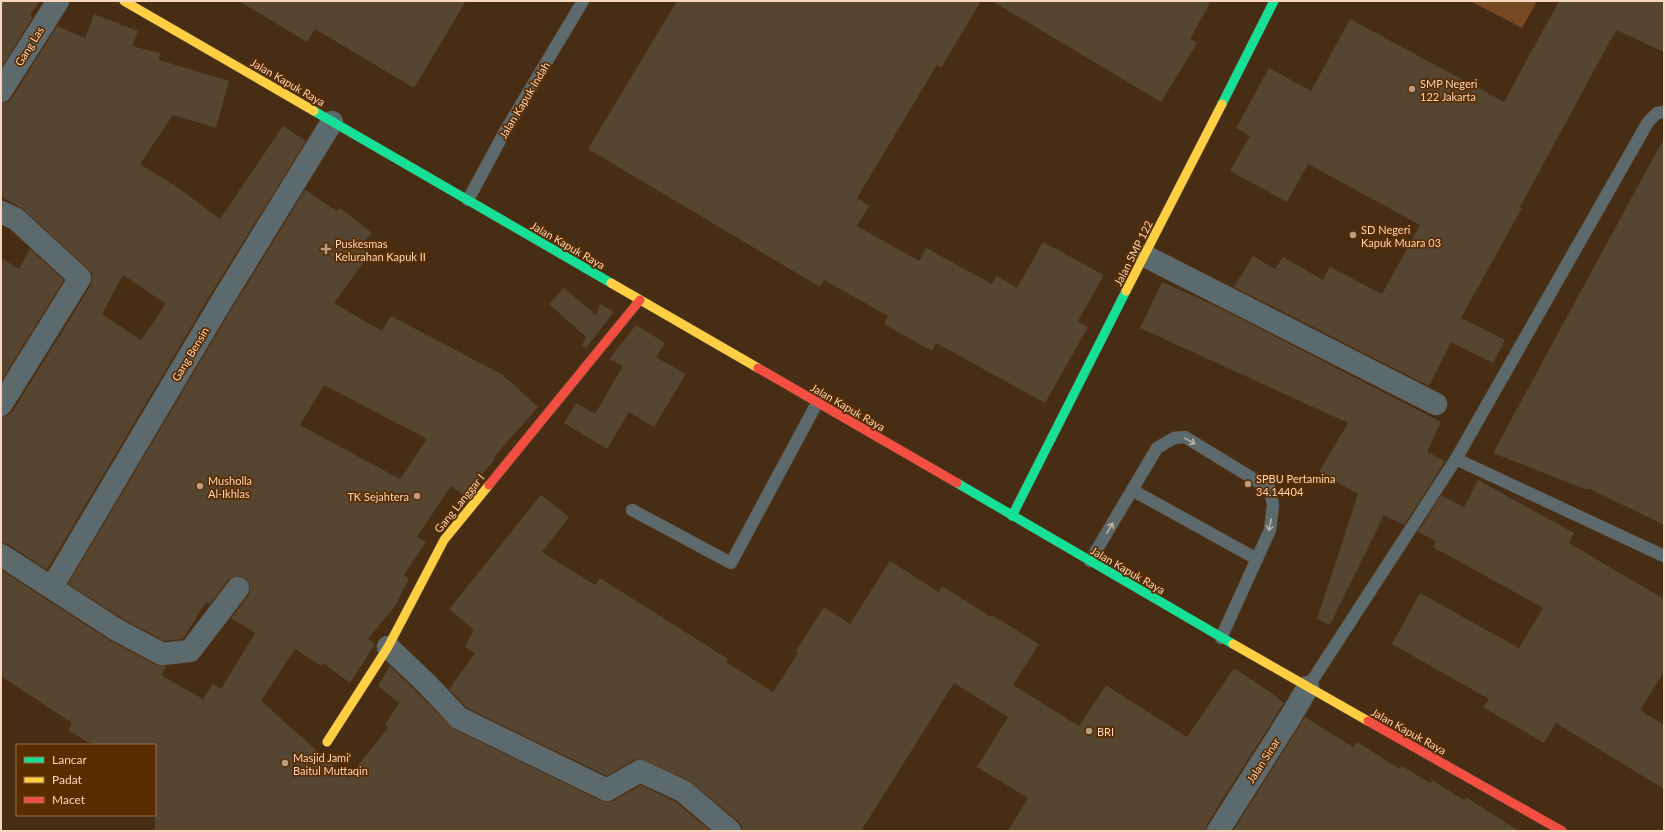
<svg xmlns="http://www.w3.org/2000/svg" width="1665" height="832" font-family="Lato,sans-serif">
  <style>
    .green { fill: #764923 }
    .building { fill: #564530; fill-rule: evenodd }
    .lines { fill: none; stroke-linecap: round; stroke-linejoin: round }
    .lane-casing { stroke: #5f4833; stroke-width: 13 }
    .street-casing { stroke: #5f4833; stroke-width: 23 }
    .fast-casing { stroke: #5f4833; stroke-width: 10 }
    .slow-casing { stroke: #5f4833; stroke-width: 10 }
    .jam-casing { stroke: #5f4833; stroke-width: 10 }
    .lane { stroke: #5c696d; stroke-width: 12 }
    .street { stroke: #5c696d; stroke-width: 22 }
    .fast { stroke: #16e098; stroke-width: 9 }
    .slow { stroke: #ffcf43; stroke-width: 9 }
    .jam { stroke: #f24e42; stroke-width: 9 }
    .oneway { stroke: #c3b0a0 }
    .poi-dot { fill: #bb9b81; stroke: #5a2d00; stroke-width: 1.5 }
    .labels { text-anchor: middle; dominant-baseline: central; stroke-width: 3.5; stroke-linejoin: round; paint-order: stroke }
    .street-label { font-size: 11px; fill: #fad6bc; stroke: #5a2d00 }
    .poi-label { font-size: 11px; fill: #fad6bc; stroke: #5a2d00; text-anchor: start }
  </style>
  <rect width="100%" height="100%" fill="#462d14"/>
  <path class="green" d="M1470 1H1537L1522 28Z"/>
  <g class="building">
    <path d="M1 1H40L30 15 33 17 1 68Z"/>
    <path d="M239 1H466L414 88 315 29 307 42Z"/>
    <path d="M677 1H981L941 68 937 65 857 198 869 206 857 226 919 261 926 248 992 284 997 276 1017 288 1043 242 1104 275 1078 321 1088 327 1045 403 936 343 932 351 884 324 888 316 824 280 820 287 588 149Z"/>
    <path d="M992 1H1211L1190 39 1197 43 1161 102Z"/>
    <path d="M1559 1H1664V52L1616 30 1520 207 1522 208 1461 318 1505 340 1493 363 1451 342 1429 386 1234 287 1253 256 1275 269 1283 257 1323 280 1330 267 1382 294 1420 225 1308 164 1287 202 1230 171 1250 136 1236 128 1269 68 1311 91 1350 19 1504 102Z"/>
    <path d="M94 14 138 31 132 46 160 53 159 60 229 81 216 128 173 115 140 164 177 187 220 219 283 126 306 141 209 297 47 570 8 544 1 543V417L7 416 12 412 91 285 92 279V273L88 269 24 210 1 196V103L7 102 12 98 57 26 85 38ZM123 275 166 304 141 340 102 314Z"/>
    <path d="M1664 138V525L1588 488 1587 490 1493 453Z"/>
    <path d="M305 190 337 211 340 208 372 233 360 247 369 255 334 303 382 331 391 316 503 375 538 407 493 458 495 459 464 496 451 486 417 537 426 542 404 575 409 579 395 606 368 639 375 644 350 683 323 663 321 666 295 649 261 701 348 778 388 728 385 725 399 703 378 686 390 666 454 729 602 801 608 802 613 801 641 785 676 802 711 831H155V745H93L68 730 72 723 1 676V570L111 641 156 665 167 666 161 675 203 699 213 684 221 689 255 633 231 618 248 596 250 590 249 583 245 578 239 576 233 577 228 580 210 604 206 602 183 639 164 641 123 619 68 584 231 310ZM324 385 427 439 400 479 300 425Z"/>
    <path d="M30 249 64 280 1 381V258L19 269Z"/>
    <path d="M1162 282 1216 306 1441 422 1427 452 1445 461 1441 468 1404 525 1384 515 1330 625 1317 619 1358 494 1319 472 1348 423 1140 328Z"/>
    <path d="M564 288 596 315 600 304 614 312 586 348 582 345 586 337 549 304Z"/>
    <path d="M636 325 665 343 656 357 686 374 654 427 629 412 607 449 564 423 576 403 595 414 623 366 609 359Z"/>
    <path d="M1478 480 1574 533 1569 543 1664 599V672L1640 710 1664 725V789L1556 723 1544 743 1483 707 1489 699 1392 644 1420 593 1519 648 1543 608 1433 547 1436 541 1418 532 1441 495 1464 507Z"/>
    <path d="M541 495 569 517 542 552 595 585 600 578 728 659 726 662 773 692 798 653 796 651 824 607 850 624 890 561 939 592 942 586 991 617 992 615 1039 644 1013 685 1079 726 1106 685 1187 737 1234 668 1280 699 1279 700 1284 703 1207 824 1206 831H1008L1028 798 977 767 1008 717 954 683 861 831H742V826L738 821 688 780 640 759 634 760 607 776 467 708 449 689 475 653 465 647 474 630 449 609Z"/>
    <path d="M1305 717 1353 747 1357 742 1400 769 1402 766 1430 783 1432 780 1464 800 1466 797 1519 831H1233Z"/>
  </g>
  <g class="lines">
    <defs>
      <g id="lane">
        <path d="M468 200 504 133 583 1"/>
        <path d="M1456 459 1664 556"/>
        <path d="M1132 490 1257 559"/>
        <path d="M632 510 731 563 817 403"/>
        <path d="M1090 561 1157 448 1174 438 1185 437 1270 489 1273 505 1270 530 1221 638"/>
        <path d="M1308 687 1456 459 1648 122 1657 113 1664 112"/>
      </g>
      <g id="street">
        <path d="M1 91 58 1"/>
        <path d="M1 212 16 219 80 278 1 405"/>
        <path d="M1145 256 1436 404"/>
        <path d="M1 555 117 630 162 654 190 651 238 588"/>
        <path d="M52 587 220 304 332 122"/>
        <path d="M388 647 426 683 459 718 607 790 640 771 683 791 730 831"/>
        <path d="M1218 831 1291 716 1308 687"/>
      </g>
      <g id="fast">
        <path d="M1222 104 1274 1"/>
        <path d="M314 111 611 283"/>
        <path d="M957 483 1233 644"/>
        <path d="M1012 516 1126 291"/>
      </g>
      <g id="slow">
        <path d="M124 1 314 111"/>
        <path d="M611 283 758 368"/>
        <path d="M1126 291 1222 104"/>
        <path d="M1233 644 1368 721"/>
        <path d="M327 742 388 647 444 540 489 485"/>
      </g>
      <g id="jam">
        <path d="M758 368 957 483"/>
        <path d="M489 485 640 300"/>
        <path d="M1368 721 1562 831"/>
      </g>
    </defs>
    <use href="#lane" class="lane-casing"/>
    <use href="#street" class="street-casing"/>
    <use href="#fast" class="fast-casing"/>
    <use href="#slow" class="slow-casing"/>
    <use href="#jam" class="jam-casing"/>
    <use href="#lane" class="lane"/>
    <use href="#street" class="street"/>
    <use href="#fast" class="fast"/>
    <use href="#slow" class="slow"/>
    <use href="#jam" class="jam"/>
  </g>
  <defs><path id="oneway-shaft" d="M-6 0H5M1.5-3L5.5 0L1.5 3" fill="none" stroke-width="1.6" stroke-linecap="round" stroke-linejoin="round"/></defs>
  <g class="oneway">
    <use href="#oneway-shaft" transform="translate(1190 441) rotate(29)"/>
    <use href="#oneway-shaft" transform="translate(1270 525) rotate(101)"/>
    <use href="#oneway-shaft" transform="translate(1110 528) rotate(-60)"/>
  </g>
  <g class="poi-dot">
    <circle cx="1412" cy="89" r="4"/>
    <circle cx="1353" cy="235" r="4"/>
    <path d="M324 243h4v4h4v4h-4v4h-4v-4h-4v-4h4z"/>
    <circle cx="1248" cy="484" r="4"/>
    <circle cx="200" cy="486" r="4"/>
    <circle cx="417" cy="496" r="4"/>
    <circle cx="1089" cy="731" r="4"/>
    <circle cx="285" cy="763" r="4"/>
  </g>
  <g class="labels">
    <g class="street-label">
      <text transform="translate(29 46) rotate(-58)">Gang Las</text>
      <text transform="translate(288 82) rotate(30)">Jalan Kapuk Raya</text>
      <text transform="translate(524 100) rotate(-59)">Jalan Kapuk Indah</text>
      <text transform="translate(568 245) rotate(30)">Jalan Kapuk Raya</text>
      <text transform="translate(1133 253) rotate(-63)">Jalan SMP 122</text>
      <text transform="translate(190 354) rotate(-59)">Gang Bensin</text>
      <text transform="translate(848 407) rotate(30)">Jalan Kapuk Raya</text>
      <text transform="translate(459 503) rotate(-51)">Gang Langgar I</text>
      <text transform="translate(1128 570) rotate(30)">Jalan Kapuk Raya</text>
      <text transform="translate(1409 731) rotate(29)">Jalan Kapuk Raya</text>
      <text transform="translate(1263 760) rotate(-57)">Jalan Sinar</text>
    </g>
    <g class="poi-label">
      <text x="1420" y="83">SMP Negeri<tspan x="1420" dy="13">122 Jakarta</tspan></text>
      <text x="1361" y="229">SD Negeri<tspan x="1361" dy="13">Kapuk Muara 03</tspan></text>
      <text x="335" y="243">Puskesmas<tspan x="335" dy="13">Kelurahan Kapuk II</tspan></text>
      <text x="1256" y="478">SPBU Pertamina<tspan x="1256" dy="13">34.14404</tspan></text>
      <text x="208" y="480">Musholla<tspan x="208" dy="13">Al-Ikhlas</tspan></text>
      <text x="409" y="496" text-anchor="end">TK Sejahtera</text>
      <text x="1097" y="731">BRI</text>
      <text x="293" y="757">Masjid Jami'<tspan x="293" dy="13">Baitul Muttaqin</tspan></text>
    </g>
  </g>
  <rect width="1665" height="832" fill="none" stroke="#fad6bc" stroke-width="4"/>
  <rect x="16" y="744" width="140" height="72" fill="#5a2d00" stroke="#9a714b"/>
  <rect x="24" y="757" width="20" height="6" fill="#16e098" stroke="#9a714b"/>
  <text x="52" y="764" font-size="12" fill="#fad6bc">Lancar</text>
  <rect x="24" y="777" width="20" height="6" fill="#ffcf43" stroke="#9a714b"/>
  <text x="52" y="784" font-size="12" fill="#fad6bc">Padat</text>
  <rect x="24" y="797" width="20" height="6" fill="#f24e42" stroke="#9a714b"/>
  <text x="52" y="804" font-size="12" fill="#fad6bc">Macet</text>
</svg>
